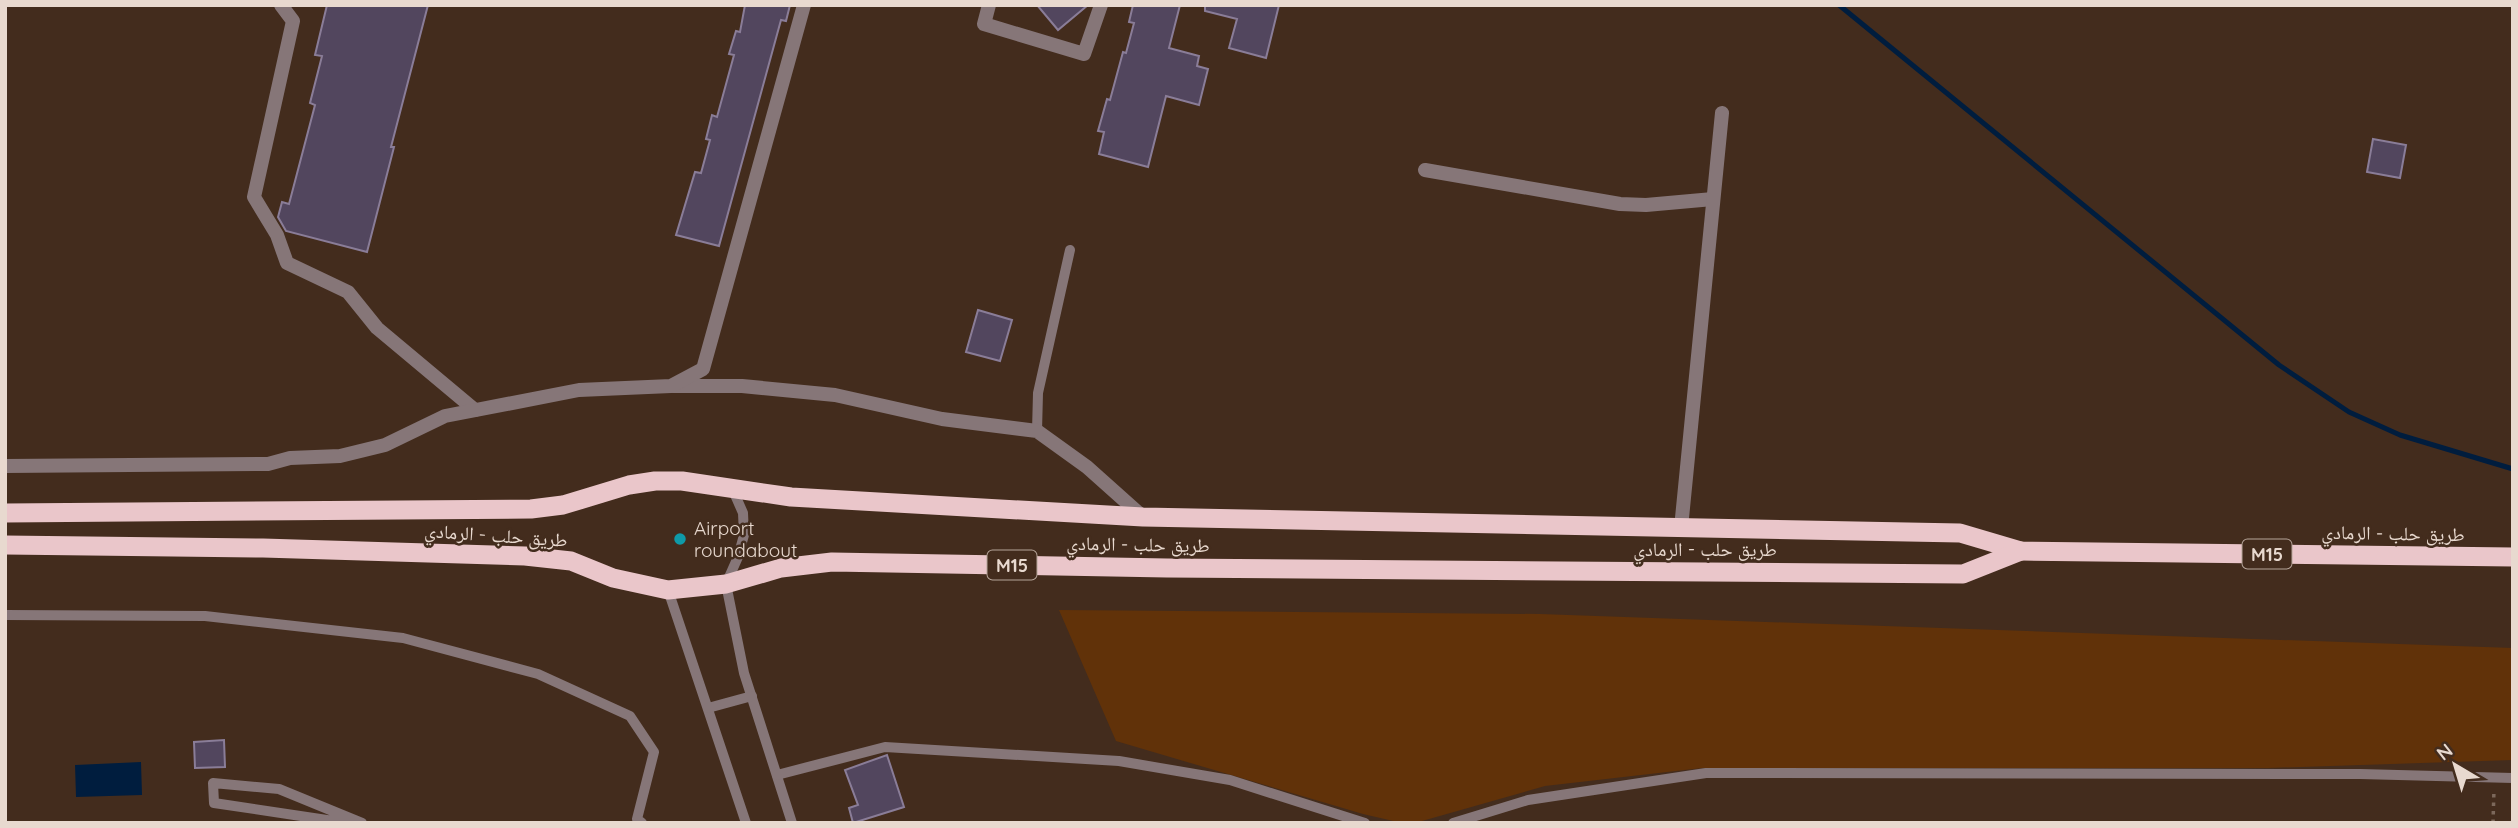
<svg xmlns="http://www.w3.org/2000/svg" width="2518" height="828" font-family="Quicksand,'Noto Naskh Arabic',sans-serif">
  <style>
    .green { fill: #613209 }
    .water { fill: #001d3e }
    .lines { fill: none; stroke-linecap: round; stroke-linejoin: round }
    .stream { stroke: #001d3e; stroke-width: 5 }
    .building { fill: #52465e; stroke: #8a7d98; stroke-width: 2 }
    .path { stroke: #7c685b; stroke-width: 3.5; stroke-dasharray: 3.5 5; stroke-linecap: butt }
    .service { stroke: #867678; stroke-width: 10 }
    .minor { stroke: #867678; stroke-width: 14 }
    .trunk { stroke: #eac6ca; stroke-width: 19 }
    .culture-dot { fill: #0f9aa8; stroke: #432c1d; stroke-width: 2.5 }
    .labels { text-anchor: middle; dominant-baseline: central; stroke-width: 5; stroke-linejoin: round; paint-order: stroke }
    .shield { fill: #432c1d; stroke: #b6a59a; stroke-width: 2 }
    .shield-label { font-size: 18px; font-weight: bold; fill: #e8d9cf }
    .poi-label { font-size: 19px; fill: #e8d9cf; stroke: #432c1d; text-anchor: start }
    .street-label { font-size: 19px; fill: #e8d9cf; stroke: #432c1d }
  </style>
  <rect width="100%" height="100%" fill="#432c1d"/>
  <path class="green" d="M1059 610 1540 614 2513 648V760L2268 768H1702L1545 786 1415 823H1402L1363 814 1116 741Z"/>
  <path class="water" d="M141 762 142 795 76 797 75 765Z"/>
  <g class="lines">
    <path class="stream" d="M1839 5 2279 365 2349 412 2400 435 2513 469"/>
  </g>
  <g class="building">
    <path d="M327 5H428L391 147H394L367 252 286 231 278 217 282 202 289 204 315 105 310 103 322 56 315 55Z"/>
    <path d="M745 5H790L786 21 781 20 719 246 676 235 695 172 701 173 710 140 706 139 712 115 717 117 734 55 729 54 736 31 740 32Z"/>
    <path d="M1037 5H1088L1058 30Z"/>
    <path d="M1133 5H1180L1169 48 1199 56 1197 66 1208 69 1199 105 1166 96 1148 167 1099 154 1104 132 1098 131 1107 99 1110 100 1123 52 1126 53 1134 23 1129 22Z"/>
    <path d="M1205 5H1279L1266 58 1229 48 1237 19 1205 11Z"/>
    <path d="M2373 139 2406 145 2400 178 2367 172Z"/>
    <path d="M978 310 1012 320 1000 361 966 352Z"/>
    <path d="M224 740 225 767 195 768 194 742Z"/>
    <path d="M887 755 904 807 853 823 849 808 858 805 845 770Z"/>
  </g>
  <g class="lines">
    <path class="path" d="M2493 823 2494 789"/>
    <g class="service">
      <path d="M1037 431 1038 393 1070 250"/>
      <path d="M732 488 743 513 744 535 738 557 726 584 744 673 792 823"/>
      <path d="M668 590 746 823"/>
      <path d="M5 615 205 616 403 638 538 674 630 716 654 752 637 819 642 823"/>
      <path d="M708 708 752 696"/>
      <path d="M777 775 885 747 1119 761 1230 780 1365 823"/>
      <path d="M347 823 214 803 213 783 279 789 362 823"/>
      <path d="M1453 823 1528 800 1706 773 2360 774 2513 778"/>
    </g>
    <g class="minor">
      <path d="M281 5 293 21 254 197 277 235 287 263 348 292 377 328 475 410"/>
      <path d="M989 5 984 24 1084 54 1101 5"/>
      <path d="M1425 170 1620 204 1646 205 1713 199"/>
      <path d="M673 386H742L835 395 942 419 1037 431 1087 467 1143 517"/>
      <path d="M5 466 268 464 290 458 340 456 385 445 445 416 579 390 671 386 703 369 804 5"/>
      <path d="M1681 528 1722 113"/>
    </g>
    <g class="trunk">
      <path d="M5 513 531 509 563 505 629 485 655 481H682L791 497 1143 517 1960 533 2021 551 2513 557"/>
      <path d="M5 545 263 548 525 556 571 561 613 578 668 590 726 584 781 568 832 562 1167 568 1963 574 2021 551"/>
    </g>
  </g>
  <circle class="culture-dot" cx="680" cy="539" r="7"/>
  <g class="labels">
    <g class="shield">
      <rect x="2242.5" y="539.5" width="49" height="29" rx="5"/>
      <rect x="987.5" y="550.5" width="49" height="29" rx="5"/>
    </g>
    <g class="shield-label">
      <text x="2267" y="554">M15</text>
      <text x="1012" y="565">M15</text>
    </g>
    <g class="poi-label">
      <text x="694" y="528">Airport<tspan x="694" dy="22">roundabout</tspan></text>
    </g>
    <g class="street-label">
      <text transform="translate(2393 533) rotate(1)">طريق حلب - الرمادي</text>
      <text transform="translate(496 535) rotate(4)">طريق حلب - الرمادي</text>
      <text transform="translate(1138 544) rotate(1)">طريق حلب - الرمادي</text>
      <text x="1705" y="549">طريق حلب - الرمادي</text>
    </g>
  </g>
  <rect width="2518" height="828" fill="none" stroke="#e8d9cf" stroke-width="14"/>
  <g transform="translate(2455 765) rotate(322)" stroke="#432c1d" stroke-width="5" paint-order="stroke">
  <path d="M0-5L12 26L0 18L-12 26Z" fill="#e8d9cf"/>
  <text y="-10" font-size="19" font-weight="bold" text-anchor="middle" fill="#e8d9cf">N</text>
  </g>
</svg>
